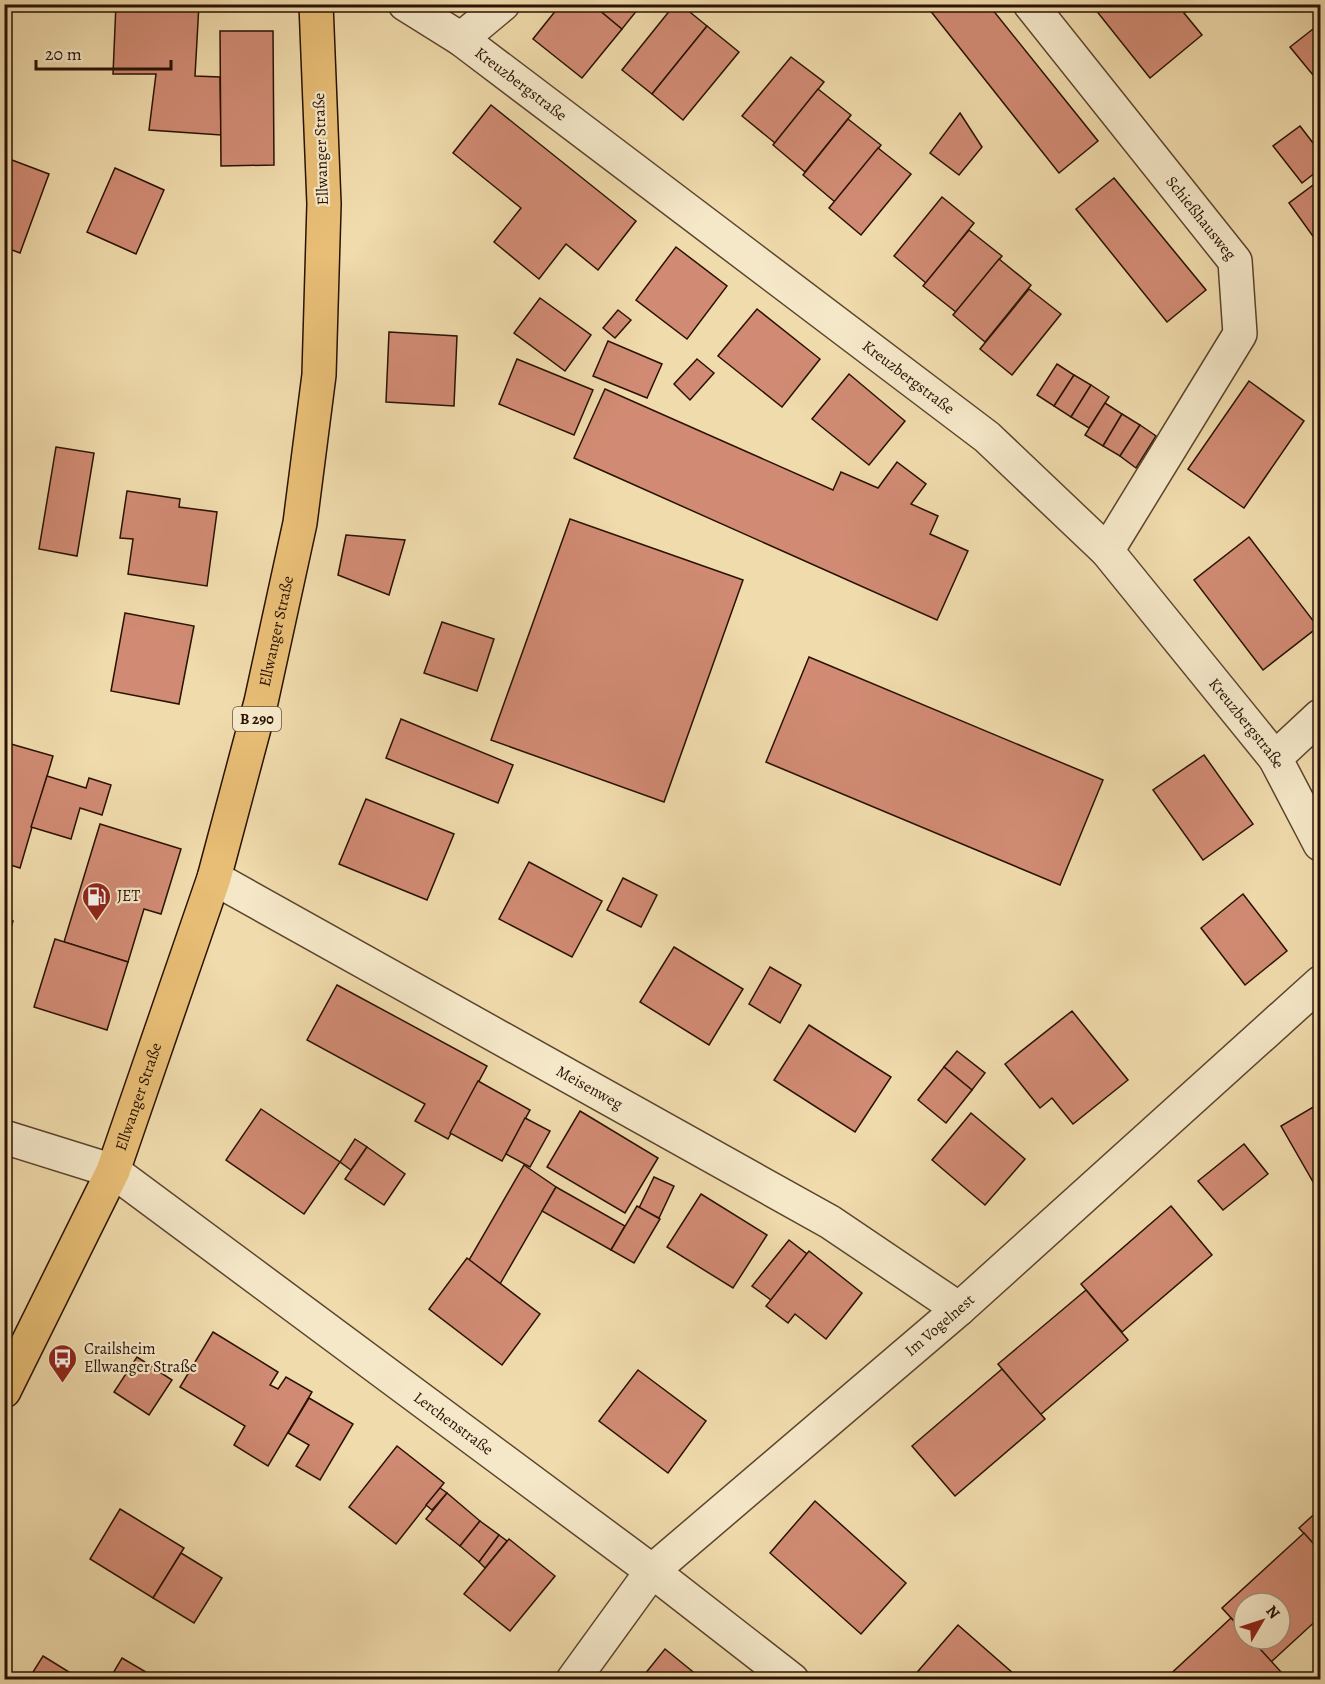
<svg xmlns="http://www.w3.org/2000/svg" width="1325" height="1684" font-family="Alegreya,serif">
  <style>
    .building { fill: #d18b74; stroke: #291203; stroke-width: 1.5 }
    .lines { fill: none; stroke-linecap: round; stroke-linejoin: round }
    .minor-casing { stroke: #5b442d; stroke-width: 36 }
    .primary-casing { stroke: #291203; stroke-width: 36 }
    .minor { stroke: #f5e8c9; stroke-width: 33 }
    .primary { stroke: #e8be76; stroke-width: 33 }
    .labels { text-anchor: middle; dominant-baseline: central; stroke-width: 4.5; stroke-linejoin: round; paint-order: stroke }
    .shield { fill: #f5e8c9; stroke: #66523e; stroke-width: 1.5 }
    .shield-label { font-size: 15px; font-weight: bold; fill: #291203 }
    .street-label { font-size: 16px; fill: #291203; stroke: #f5e8c9 }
    .poi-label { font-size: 16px; fill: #291203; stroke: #f5e8c9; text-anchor: start }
  </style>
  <rect width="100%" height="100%" fill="#f0dbac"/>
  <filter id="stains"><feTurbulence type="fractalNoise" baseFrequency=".00333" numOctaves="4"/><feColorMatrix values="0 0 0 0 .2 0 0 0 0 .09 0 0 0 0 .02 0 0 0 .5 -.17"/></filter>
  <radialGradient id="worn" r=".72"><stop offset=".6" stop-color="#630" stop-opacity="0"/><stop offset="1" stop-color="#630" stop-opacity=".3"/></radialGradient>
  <g class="building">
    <path d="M116 4H199L195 76 220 77 221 135 149 130 156 74H113Z"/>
    <path d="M561 4H592L622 29 582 78 533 39Z"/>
    <path d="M592 4H642L622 29Z"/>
    <path d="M675 4H680L707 26 652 94 622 70Z"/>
    <path d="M925 4H988L1098 141 1059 173Z"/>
    <path d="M1091 4H1195L1184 13 1202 35 1150 78Z"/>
    <path d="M707 26 739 52 683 120 652 94Z"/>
    <path d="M1313 29 1320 39V69L1313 75 1290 47Z"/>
    <path d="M220 31H273L274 165 221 166Z"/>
    <path d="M791 57 824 82 775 143 742 116Z"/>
    <path d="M818 89 851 115 805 172 773 145Z"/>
    <path d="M491 105 636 221 598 270 566 244 539 279 494 242 521 208 453 153Z"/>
    <path d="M960 113 982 147 959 175 930 153Z"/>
    <path d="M848 119 881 145 835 202 803 175Z"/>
    <path d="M1300 126 1320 152V169L1302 183 1273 146Z"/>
    <path d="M878 148 911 174 861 235 829 208Z"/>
    <path d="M4 157 49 174 20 253 4 247Z"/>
    <path d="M115 168 164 190 136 254 87 232Z"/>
    <path d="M1114 178 1206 290 1167 322 1076 209Z"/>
    <path d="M1320 180V246L1289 203Z"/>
    <path d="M942 197 974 223 926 283 894 256Z"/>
    <path d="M969 230 1002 256 956 312 923 286Z"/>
    <path d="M676 247 727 286 687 339 636 300Z"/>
    <path d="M999 259 1031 285 985 342 953 315Z"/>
    <path d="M1029 289 1061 314 1012 375 980 349Z"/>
    <path d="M540 298 591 335 565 371 514 333Z"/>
    <path d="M757 309 820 359 782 407 718 356Z"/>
    <path d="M618 310 631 320 615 338 603 328Z"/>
    <path d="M389 332 457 336 454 406 386 402Z"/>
    <path d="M608 341 662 364 647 398 593 376Z"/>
    <path d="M517 359 593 390 574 435 499 404Z"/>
    <path d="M697 359 714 373 690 400 674 384Z"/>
    <path d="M1057 364 1074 375 1054 406 1037 395Z"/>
    <path d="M849 374 905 421 869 465 812 419Z"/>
    <path d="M1074 375 1091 385 1071 417 1054 406Z"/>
    <path d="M1249 381 1304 421 1244 508 1188 469Z"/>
    <path d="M1091 385 1109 397 1089 428 1071 417Z"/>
    <path d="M605 389 833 490 841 472 878 488 897 462 926 484 911 504 938 516 930 534 968 551 937 620 574 458Z"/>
    <path d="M1105 403 1122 414 1103 446 1085 435Z"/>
    <path d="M1122 414 1140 425 1120 456 1103 446Z"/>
    <path d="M1140 425 1156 436 1136 468 1120 456Z"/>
    <path d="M56 447 94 453 77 556 39 549Z"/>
    <path d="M127 491 180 499 179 507 217 512 207 586 128 574 133 539 120 538Z"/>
    <path d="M570 519 743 580 664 802 491 740Z"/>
    <path d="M346 535 405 540 389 595 338 575Z"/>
    <path d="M1249 537 1318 627 1263 670 1194 580Z"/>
    <path d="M125 613 194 626 179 704 111 691Z"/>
    <path d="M442 622 494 639 477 691 424 673Z"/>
    <path d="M809 657 1103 780 1060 885 766 762Z"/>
    <path d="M401 719 513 765 498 803 386 758Z"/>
    <path d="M4 742 53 756 20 868 4 863Z"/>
    <path d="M1204 755 1253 824 1203 860 1153 790Z"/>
    <path d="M47 776 86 788 89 778 111 785 102 815 80 808 71 839 31 827Z"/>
    <path d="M366 799 454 834 427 900 339 864Z"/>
    <path d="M100 824 181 849 161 914 144 909 128 962 64 942Z"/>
    <path d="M529 862 602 901 572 957 499 919Z"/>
    <path d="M623 878 657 895 641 927 607 910Z"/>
    <path d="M1243 894 1287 951 1245 985 1201 928Z"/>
    <path d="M4 919 13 921 4 949Z"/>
    <path d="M55 939 128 962 107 1030 34 1007Z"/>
    <path d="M674 947 743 989 709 1045 640 1002Z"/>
    <path d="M770 967 801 985 780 1023 749 1004Z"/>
    <path d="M337 985 487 1066 448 1139 415 1121 425 1104 307 1040Z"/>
    <path d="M1072 1011 1128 1080 1073 1124 1052 1098 1040 1108 1005 1064Z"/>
    <path d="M809 1025 891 1077 855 1132 774 1080Z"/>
    <path d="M957 1051 985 1073 972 1090 944 1067Z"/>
    <path d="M944 1067 972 1090 946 1123 918 1100Z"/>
    <path d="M478 1081 530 1110 502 1161 450 1133Z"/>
    <path d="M1320 1103V1194L1281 1126Z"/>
    <path d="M261 1109 340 1162 304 1214 226 1160Z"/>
    <path d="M580 1111 658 1158 625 1213 547 1167Z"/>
    <path d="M971 1113 1025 1159 985 1205 932 1160Z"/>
    <path d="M525 1118 550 1131 530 1167 506 1154Z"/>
    <path d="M355 1139 367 1147 351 1170 340 1162Z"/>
    <path d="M1244 1144 1268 1174 1223 1210 1198 1181Z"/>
    <path d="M367 1147 405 1174 384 1205 345 1179Z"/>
    <path d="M524 1165 556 1187 500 1284 469 1260Z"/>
    <path d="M654 1177 674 1186 659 1218 639 1208Z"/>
    <path d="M556 1187 625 1226 611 1250 542 1211Z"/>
    <path d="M701 1194 767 1235 733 1288 667 1247Z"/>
    <path d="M637 1206 660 1219 634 1263 611 1250Z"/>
    <path d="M1171 1206 1212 1255 1122 1332 1081 1284Z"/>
    <path d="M789 1240 807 1254 771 1300 752 1286Z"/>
    <path d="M809 1251 862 1293 826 1339 795 1314 788 1323 766 1306Z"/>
    <path d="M467 1258 540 1314 502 1365 429 1309Z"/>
    <path d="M1086 1290 1128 1340 1040 1415 998 1364Z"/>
    <path d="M213 1332 278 1372 270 1385 278 1389 286 1377 312 1392 268 1466 234 1445 245 1426 180 1387Z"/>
    <path d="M137 1357 172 1380 149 1415 114 1392Z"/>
    <path d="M1002 1369 1045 1419 955 1496 912 1446Z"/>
    <path d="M638 1370 706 1421 668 1473 599 1421Z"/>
    <path d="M309 1398 353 1424 320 1480 296 1466 309 1445 288 1433Z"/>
    <path d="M397 1446 444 1483 396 1544 349 1507Z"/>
    <path d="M440 1488 447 1493 432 1510 426 1505Z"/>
    <path d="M447 1493 480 1521 460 1546 426 1519Z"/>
    <path d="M815 1501 906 1583 861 1634 770 1553Z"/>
    <path d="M120 1509 184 1548 153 1598 90 1559Z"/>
    <path d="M1320 1509V1551L1299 1528Z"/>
    <path d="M480 1521 499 1535 479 1562 460 1546Z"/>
    <path d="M1304 1533 1320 1551V1617L1271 1662 1251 1639H1280V1603H1244V1632L1222 1608Z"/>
    <path d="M499 1535 507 1541 485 1568 479 1562Z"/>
    <path d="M509 1539 555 1576 510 1631 464 1594Z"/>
    <path d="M181 1553 222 1578 194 1623 153 1598Z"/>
    <path d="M1231 1618 1244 1632V1639H1251L1281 1672 1273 1680H1164Z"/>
    <path d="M958 1625 1021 1680H916L913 1677Z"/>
    <path d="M665 1649 703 1680H640Z"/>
    <path d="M43 1656 82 1680H28Z"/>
    <path d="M122 1658 151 1675 148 1680H109Z"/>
  </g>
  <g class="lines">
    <defs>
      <g id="minor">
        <path id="s1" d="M405 4 461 39 987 437 1107 551 1275 758 1320 844"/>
        <path id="s2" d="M1030 4 1235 261 1240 334 1107 551"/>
        <path d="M461 39 503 4"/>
        <path d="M1275 758 1320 716"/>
        <path id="s3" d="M214 878 830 1222 959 1309"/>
        <path id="s4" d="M4 1137 113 1171 652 1571 792 1680"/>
        <path id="s5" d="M573 1680 652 1571 959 1309 1320 983"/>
      </g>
      <g id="primary">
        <path id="s6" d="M4 1391 113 1171 214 878 261 702 300 523 319 375 324 204 316 4"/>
      </g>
    </defs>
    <use href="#minor" class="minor-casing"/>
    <use href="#primary" class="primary-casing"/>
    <use href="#minor" class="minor"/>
    <use href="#primary" class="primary"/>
  </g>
  <defs>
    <symbol id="fuel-pin" viewBox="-11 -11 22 30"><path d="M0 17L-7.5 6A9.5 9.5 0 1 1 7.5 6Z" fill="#8f2418" stroke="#f5e8c9"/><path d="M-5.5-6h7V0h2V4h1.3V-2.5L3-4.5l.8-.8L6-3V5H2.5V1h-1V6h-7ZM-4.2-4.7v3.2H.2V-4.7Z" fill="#fff"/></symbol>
    <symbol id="bus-pin" viewBox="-11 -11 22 30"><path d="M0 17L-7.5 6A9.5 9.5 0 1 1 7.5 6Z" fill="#8f2418" stroke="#f5e8c9"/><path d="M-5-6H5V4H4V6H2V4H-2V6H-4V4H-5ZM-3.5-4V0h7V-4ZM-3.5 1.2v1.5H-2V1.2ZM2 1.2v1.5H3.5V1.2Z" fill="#fff"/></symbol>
  </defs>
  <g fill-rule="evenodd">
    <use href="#fuel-pin" x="80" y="880" width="33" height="45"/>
    <use href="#bus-pin" x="46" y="1342" width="33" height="45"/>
  </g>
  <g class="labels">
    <rect class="shield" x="233" y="707" width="48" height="24" rx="4.5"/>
    <g class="shield-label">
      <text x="257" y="719">B 290</text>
    </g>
    <g class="street-label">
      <text stroke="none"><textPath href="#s1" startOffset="141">Kreuzbergstraße</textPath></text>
      <text transform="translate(321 149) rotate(-92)">Ellwanger Straße</text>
      <text stroke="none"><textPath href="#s2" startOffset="274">Schießhausweg</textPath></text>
      <text stroke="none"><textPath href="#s1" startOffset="627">Kreuzbergstraße</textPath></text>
      <text stroke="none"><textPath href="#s6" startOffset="810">Ellwanger Straße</textPath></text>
      <text stroke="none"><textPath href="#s1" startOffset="1113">Kreuzbergstraße</textPath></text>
      <text stroke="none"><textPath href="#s3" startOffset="430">Meisenweg</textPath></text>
      <text stroke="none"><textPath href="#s6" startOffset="324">Ellwanger Straße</textPath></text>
      <text stroke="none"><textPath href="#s5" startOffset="513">Im Vogelnest</textPath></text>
      <text stroke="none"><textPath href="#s4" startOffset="538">Lerchenstraße</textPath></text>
    </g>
    <g class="poi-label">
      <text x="117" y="896">JET</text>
      <text x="84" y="1349">Crailsheim<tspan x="84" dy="18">Ellwanger Straße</tspan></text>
    </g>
  </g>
  <rect width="1325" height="1684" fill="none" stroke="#f0dbac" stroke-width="24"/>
  <rect x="6" y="6" width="1313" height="1672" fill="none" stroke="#291203" stroke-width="3"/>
  <rect x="12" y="12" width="1301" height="1660" fill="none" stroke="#291203" stroke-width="1.5"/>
  <g transform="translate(1262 1621) rotate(51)"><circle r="28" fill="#f5e8c9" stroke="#a3927a" stroke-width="1.5"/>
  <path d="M0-4.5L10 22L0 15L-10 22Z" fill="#8f2418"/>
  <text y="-9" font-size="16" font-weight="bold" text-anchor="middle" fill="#291203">N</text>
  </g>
  <path d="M36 60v9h135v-9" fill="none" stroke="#291203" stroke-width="3"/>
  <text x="45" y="60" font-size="18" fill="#291203" stroke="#f5e8c9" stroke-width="4.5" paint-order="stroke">20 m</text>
  <rect width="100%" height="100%" filter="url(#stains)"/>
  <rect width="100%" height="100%" fill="url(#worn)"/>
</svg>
